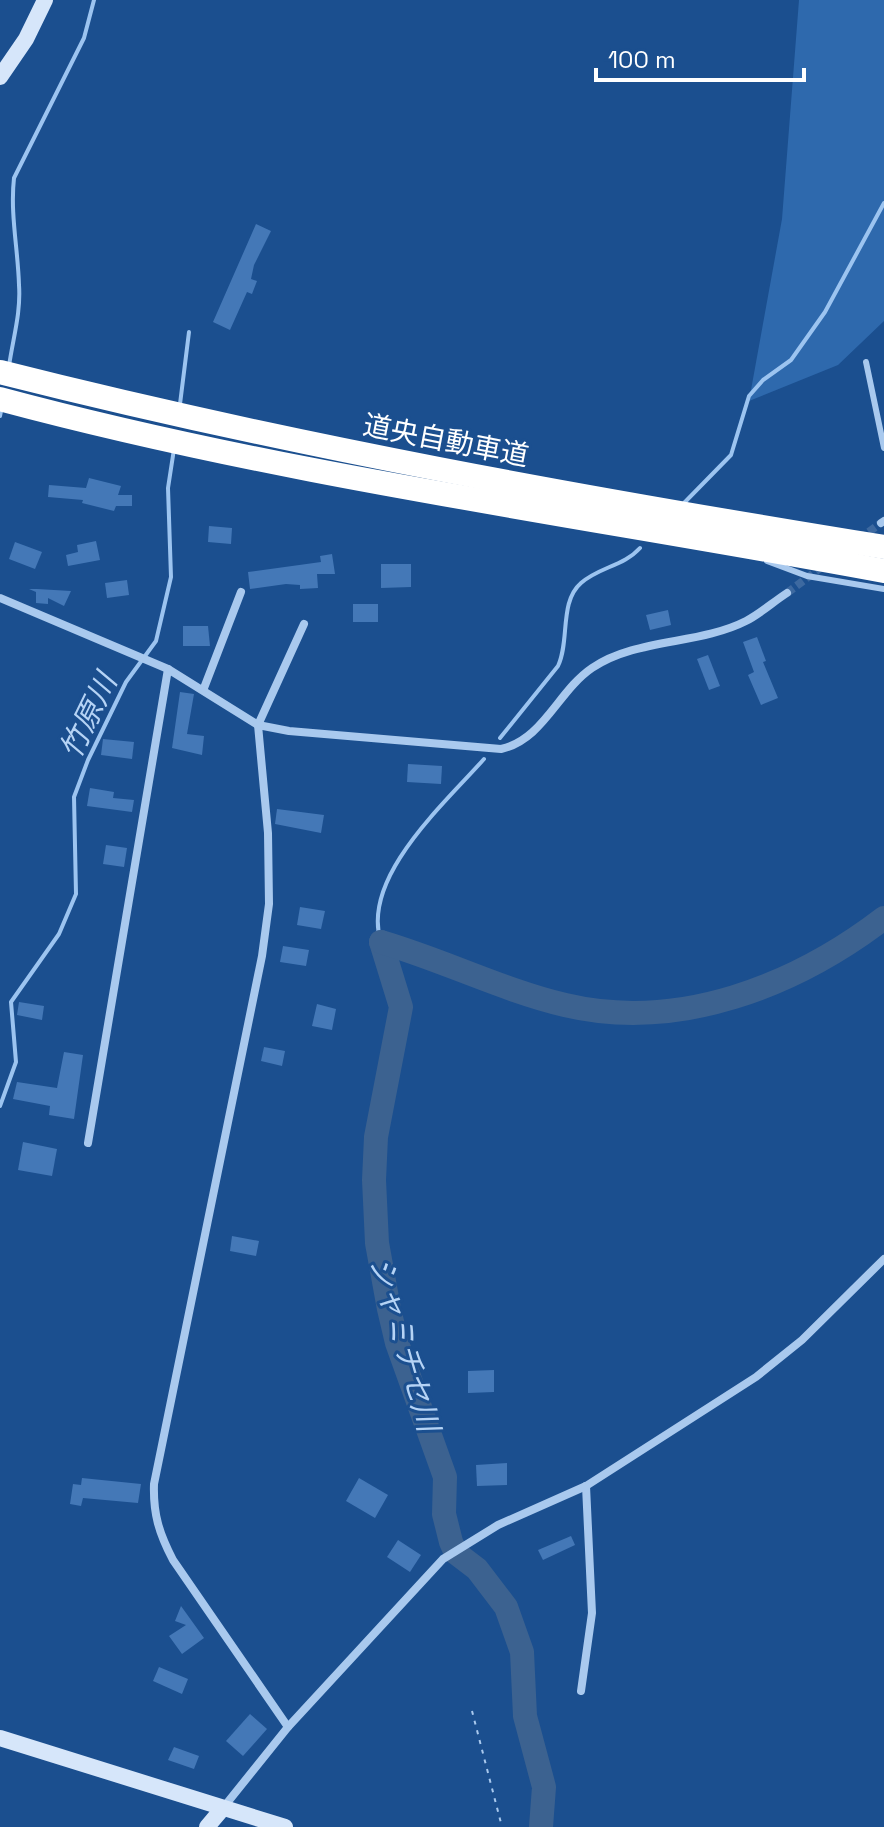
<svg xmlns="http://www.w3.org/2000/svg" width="884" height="1827" font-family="'Space Grotesk','Noto Sans JP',sans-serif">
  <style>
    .green { fill: #2e69ad }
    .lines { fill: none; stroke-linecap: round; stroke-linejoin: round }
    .stream { stroke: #9cc4f0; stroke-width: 4 }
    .river { stroke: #3c6290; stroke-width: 24 }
    .building { fill: #4478b7 }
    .street-tunnel { stroke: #3d69a0; stroke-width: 8; stroke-dasharray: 8 4; stroke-linecap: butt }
    .path { stroke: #a9c9ee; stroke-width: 2; stroke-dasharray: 4 6; stroke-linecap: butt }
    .lane { stroke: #a9c9ee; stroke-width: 6 }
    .street { stroke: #a9c9ee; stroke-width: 8 }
    .secondary { stroke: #d6e6fa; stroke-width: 16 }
    .highway { stroke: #fff; stroke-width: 24 }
    .labels { text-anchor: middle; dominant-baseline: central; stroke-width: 6; stroke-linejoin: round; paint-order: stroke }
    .street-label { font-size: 28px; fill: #fff; stroke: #1b4f8f }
    .water-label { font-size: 30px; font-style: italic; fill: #b5d3f5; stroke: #1b4f8f }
  </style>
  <rect width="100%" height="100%" fill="#1b4f8f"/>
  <path class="green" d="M799 0H884V321L838 365 749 401 782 219Z"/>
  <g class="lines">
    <g class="stream">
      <path d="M9 366C13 338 21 313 19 285 18 249 10 214 14 178L84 38 94 0"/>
      <path d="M180 404 189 332"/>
      <path d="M0 416 2 406"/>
      <path d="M684 503 731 455 749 396 763 380 791 360 825 312 884 203"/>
      <path d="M500 738 558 666C570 641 559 602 581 583 599 567 624 566 640 548"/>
      <path d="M381 942C360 878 445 803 484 759"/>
      <path d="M0 1106 16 1062 11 1002 59 934 76 894 74 797 88 760 126 682 156 641 171 577 168 488 174 449"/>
    </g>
    <g class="river">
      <path d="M381 942 401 1007 376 1137 374 1180 377 1243 389 1309 397 1343 445 1477 444 1514 451 1542 456 1553 477 1569 506 1607 522 1652 525 1716 544 1787 541 1827"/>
      <path d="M381 942C443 960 502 990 565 1005 679 1032 795 986 884 918"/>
    </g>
  </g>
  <g class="building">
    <path d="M256 224 271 231 254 265 251 279 257 281 252 294 247 292 230 330 213 322Z"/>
    <path d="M89 478 121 486 118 495H132V506H116L114 511 82 503 83 500 48 497 49 485 86 488Z"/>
    <path d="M209 526 232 528 231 544 208 542Z"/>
    <path d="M96 541 100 560 68 566 66 555 78 552 77 545Z"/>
    <path d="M15 542 42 552 35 569 9 559Z"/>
    <path d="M332 554 335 574H317L318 588 300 589V585L286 584 250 589 248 572 321 562 320 556Z"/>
    <path d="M381 564H411V587L381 588Z"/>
    <path d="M127 580 129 595 107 598 105 583Z"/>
    <path d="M29 589H37L71 591 64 606 48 598V604L36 603V592Z"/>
    <rect x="353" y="604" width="25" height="18"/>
    <path d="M668 610 671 625 650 630 646 615Z"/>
    <path d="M183 626H208L210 646H183Z"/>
    <path d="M757 637 766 661 763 662 778 698 761 705 748 675 754 672 743 642Z"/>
    <path d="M708 655 720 686 709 690 697 659Z"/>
    <path d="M180 692 194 694 187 734 204 736 202 755 172 748Z"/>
    <path d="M103 739 134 742 132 759 101 755Z"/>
    <path d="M408 764 442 766 441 784 407 782Z"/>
    <path d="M90 788 114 792 113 798 134 800 132 812 87 806Z"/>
    <path d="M277 809 324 815 321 833 275 824Z"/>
    <path d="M106 845 127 848 124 867 103 864Z"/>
    <path d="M300 907 325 911 321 929 297 925Z"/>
    <path d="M283 946 309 950 306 966 280 962Z"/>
    <path d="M19 1002 44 1006 42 1020 17 1015Z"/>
    <path d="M317 1004 336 1009 332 1030 312 1026Z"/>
    <path d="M264 1047 285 1051 282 1066 261 1061Z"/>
    <path d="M64 1052 83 1055 74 1119 49 1115 50 1106 13 1099 17 1082 57 1088Z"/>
    <path d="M23 1142 57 1149 52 1176 18 1170Z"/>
    <path d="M232 1236 259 1241 256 1256 230 1251Z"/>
    <path d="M494 1370V1392L468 1393V1371Z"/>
    <path d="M507 1463V1485L477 1486 476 1465Z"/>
    <path d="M82 1478 141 1484 138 1503 83 1498 81 1506 70 1504 73 1484 81 1485Z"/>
    <path d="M359 1478 388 1495 375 1518 346 1501Z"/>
    <path d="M571 1536 575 1545 543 1560 538 1550Z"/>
    <path d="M398 1540 421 1555 410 1572 387 1557Z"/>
    <path d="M181 1606 204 1638 182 1654 169 1636 186 1625 175 1621Z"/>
    <path d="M159 1667 188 1679 182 1694 153 1681Z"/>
    <path d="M250 1714 267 1729 243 1756 226 1741Z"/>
    <path d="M174 1747 199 1756 194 1769 168 1760Z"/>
  </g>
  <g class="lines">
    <g class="street-tunnel">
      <path d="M859 539 881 523"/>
      <path d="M787 593 823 566"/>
    </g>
    <path class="path" d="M472 1711 502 1827"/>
    <g class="lane">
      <path d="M866 362 884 448"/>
      <path d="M767 561 807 576 884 589"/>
    </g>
    <g class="street">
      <path d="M881 523 884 521"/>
      <path d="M0 598 168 669 258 725 289 731 501 749C543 740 558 691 592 668 636 638 699 645 746 621 760 614 773 602 787 593"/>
      <path d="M204 688 241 592"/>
      <path d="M88 1143 168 669"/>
      <path d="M581 1691 592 1613 586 1486"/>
      <path d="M288 1727 173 1560C159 1533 153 1514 154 1484L262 956 269 904 268 833 258 725 304 624"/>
      <path d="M223 1808 288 1727 443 1559 498 1525 586 1486 756 1377 802 1340 884 1259"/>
    </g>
    <g class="secondary">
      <path d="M0 77 26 39 45 0"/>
      <path d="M0 1738 285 1827"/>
      <path d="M207 1827 223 1808"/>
    </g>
    <g class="highway">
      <path d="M0 372C292 446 587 499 884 547"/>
      <path d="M0 399C290 477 589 516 884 571"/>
    </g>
  </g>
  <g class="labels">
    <g class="street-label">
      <text transform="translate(446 440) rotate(11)">道央自動車道</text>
    </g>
    <g class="water-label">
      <text transform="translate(88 716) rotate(-64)">竹原川</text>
      <text transform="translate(405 1344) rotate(74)">シャミチセ川</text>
    </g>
  </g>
  <path d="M596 68v12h208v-12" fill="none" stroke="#ffffff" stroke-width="4"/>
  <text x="608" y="68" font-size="24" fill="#ffffff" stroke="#1b4f8f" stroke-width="6" paint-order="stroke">100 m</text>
</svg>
